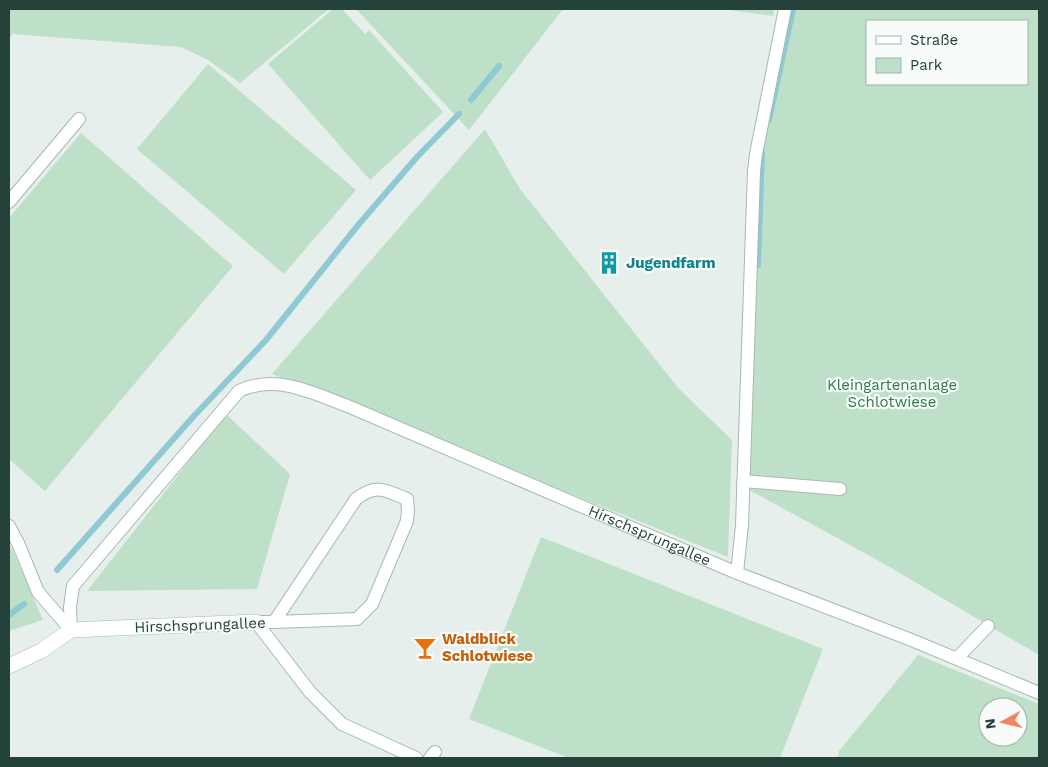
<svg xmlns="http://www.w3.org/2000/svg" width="1048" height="767" font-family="'Work Sans',sans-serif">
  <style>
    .green { fill: #bfe0c8; fill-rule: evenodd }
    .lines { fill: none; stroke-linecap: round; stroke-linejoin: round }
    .stream { stroke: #8ec9d4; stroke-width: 6 }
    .service-casing { stroke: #a8b8b2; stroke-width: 14 }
    .minor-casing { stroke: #a8b8b2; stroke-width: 16 }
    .service { stroke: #fff; stroke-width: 12 }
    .minor { stroke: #fff; stroke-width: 15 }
    .labels { text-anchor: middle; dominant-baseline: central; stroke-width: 4.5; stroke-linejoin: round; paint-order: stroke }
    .culture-label { font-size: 15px; font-weight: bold; fill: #0d838f; stroke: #f7fbf9; text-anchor: start }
    .park-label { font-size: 15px; fill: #2d7a4b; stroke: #f7fbf9 }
    .street-label { font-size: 15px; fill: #24423a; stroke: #f7fbf9 }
    .food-label { font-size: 15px; font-weight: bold; fill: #c56008; stroke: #f7fbf9; text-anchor: start }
  </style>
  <rect width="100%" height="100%" fill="#e6efeb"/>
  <g class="green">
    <path d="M9 9H329L240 83 208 60 181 47 13 34 9 38Z"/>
    <path d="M333 9H342L365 34 369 30 443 112 370 180 268 64Z"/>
    <path d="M356 9H563L469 130Z"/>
    <path d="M722 9H774L773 16Z"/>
    <path d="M794 9H1039V655L881 562 751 491 743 481 756 154ZM867 21H1027V84H867Z"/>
    <path d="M208 64 356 190 284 274 137 149Z"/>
    <path d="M485 129 520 189 679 389 732 440 728 557 272 374Z"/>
    <path d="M81 133 233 266 45 491 9 459V218Z"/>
    <path d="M226 414 290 474 257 589 87 591Z"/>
    <path d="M541 537 823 649 780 758H569L469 719Z"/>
    <path d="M9 546 12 549 43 620 9 631Z"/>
    <path d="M918 655 1039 704V758H838L839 751ZM988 707H1018V737H988Z"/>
  </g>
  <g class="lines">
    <g class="stream">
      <path d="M471 100 499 66"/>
      <path d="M769 120 793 9"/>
      <path d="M758 265 762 152"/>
      <path d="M57 570 193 417 266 340 359 224 417 157 459 114"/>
      <path d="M9 615 24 604"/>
    </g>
    <defs>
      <g id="service">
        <path d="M9 202 79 119"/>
        <path d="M743 481 840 489"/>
        <path d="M9 526 18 543 38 592 71 630"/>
        <path d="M737 573 742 525 754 171 756 154 785 9"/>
        <path d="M256 622H274L356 499C377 483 384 490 407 499L408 511 407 521 372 604 357 619 274 622"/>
        <path d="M256 622 310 692 342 724 416 758"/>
        <path id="s1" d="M71 630 70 607 73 586 239 391C276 373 315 394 350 407L737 573 909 639 1039 693"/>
        <path d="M957 658 988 626"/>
        <path d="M430 758 435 752"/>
      </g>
      <path id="minor" d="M9 666 41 651 71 630 256 622"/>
    </defs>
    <use href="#service" class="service-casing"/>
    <use href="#minor" class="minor-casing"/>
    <use href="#service" class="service"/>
    <use href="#minor" class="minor"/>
  </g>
  <defs>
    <symbol id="building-bare" viewBox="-9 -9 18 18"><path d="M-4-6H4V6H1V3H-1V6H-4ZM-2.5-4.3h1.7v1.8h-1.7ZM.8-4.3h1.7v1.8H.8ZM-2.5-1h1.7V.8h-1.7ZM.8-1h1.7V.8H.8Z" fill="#0f9aa8" stroke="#f7fbf9" stroke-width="2.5" paint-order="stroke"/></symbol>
    <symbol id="bar-bare" viewBox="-9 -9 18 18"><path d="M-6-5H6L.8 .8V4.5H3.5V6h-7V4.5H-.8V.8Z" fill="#e8710a" stroke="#f7fbf9" stroke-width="2.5" paint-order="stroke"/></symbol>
  </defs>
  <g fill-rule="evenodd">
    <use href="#building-bare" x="593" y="247" width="32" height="32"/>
    <use href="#bar-bare" x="409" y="632" width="32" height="32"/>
  </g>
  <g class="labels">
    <g class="culture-label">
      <text x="626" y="263">Jugendfarm</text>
    </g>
    <g class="park-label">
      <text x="892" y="385">Kleingartenanlage<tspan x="892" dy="17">Schlotwiese</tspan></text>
    </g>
    <g class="street-label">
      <text stroke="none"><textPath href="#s1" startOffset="742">Hirschsprungallee</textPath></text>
      <text transform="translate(200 625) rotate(-2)">Hirschsprungallee</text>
    </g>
    <g class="food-label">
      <text x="442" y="639">Waldblick<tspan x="442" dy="17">Schlotwiese</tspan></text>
    </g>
  </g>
  <rect width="1048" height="767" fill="none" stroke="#24423a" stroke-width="20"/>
  <rect x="866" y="20" width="162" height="65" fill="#f7fbf9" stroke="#a3b1ad"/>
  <rect x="876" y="36" width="25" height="8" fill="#ffffff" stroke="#a3b1ad"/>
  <text x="910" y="45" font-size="15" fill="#24423a">Straße</text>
  <rect x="876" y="58" width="25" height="15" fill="#bfe0c8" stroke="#a3b1ad"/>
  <text x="910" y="70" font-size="15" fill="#24423a">Park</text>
  <g transform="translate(1003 722) rotate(262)"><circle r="24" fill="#f7fbf9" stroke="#a3b1ad"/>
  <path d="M0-4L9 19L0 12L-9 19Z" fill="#f4845f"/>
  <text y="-8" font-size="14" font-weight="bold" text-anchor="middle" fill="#24423a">N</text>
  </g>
</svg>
